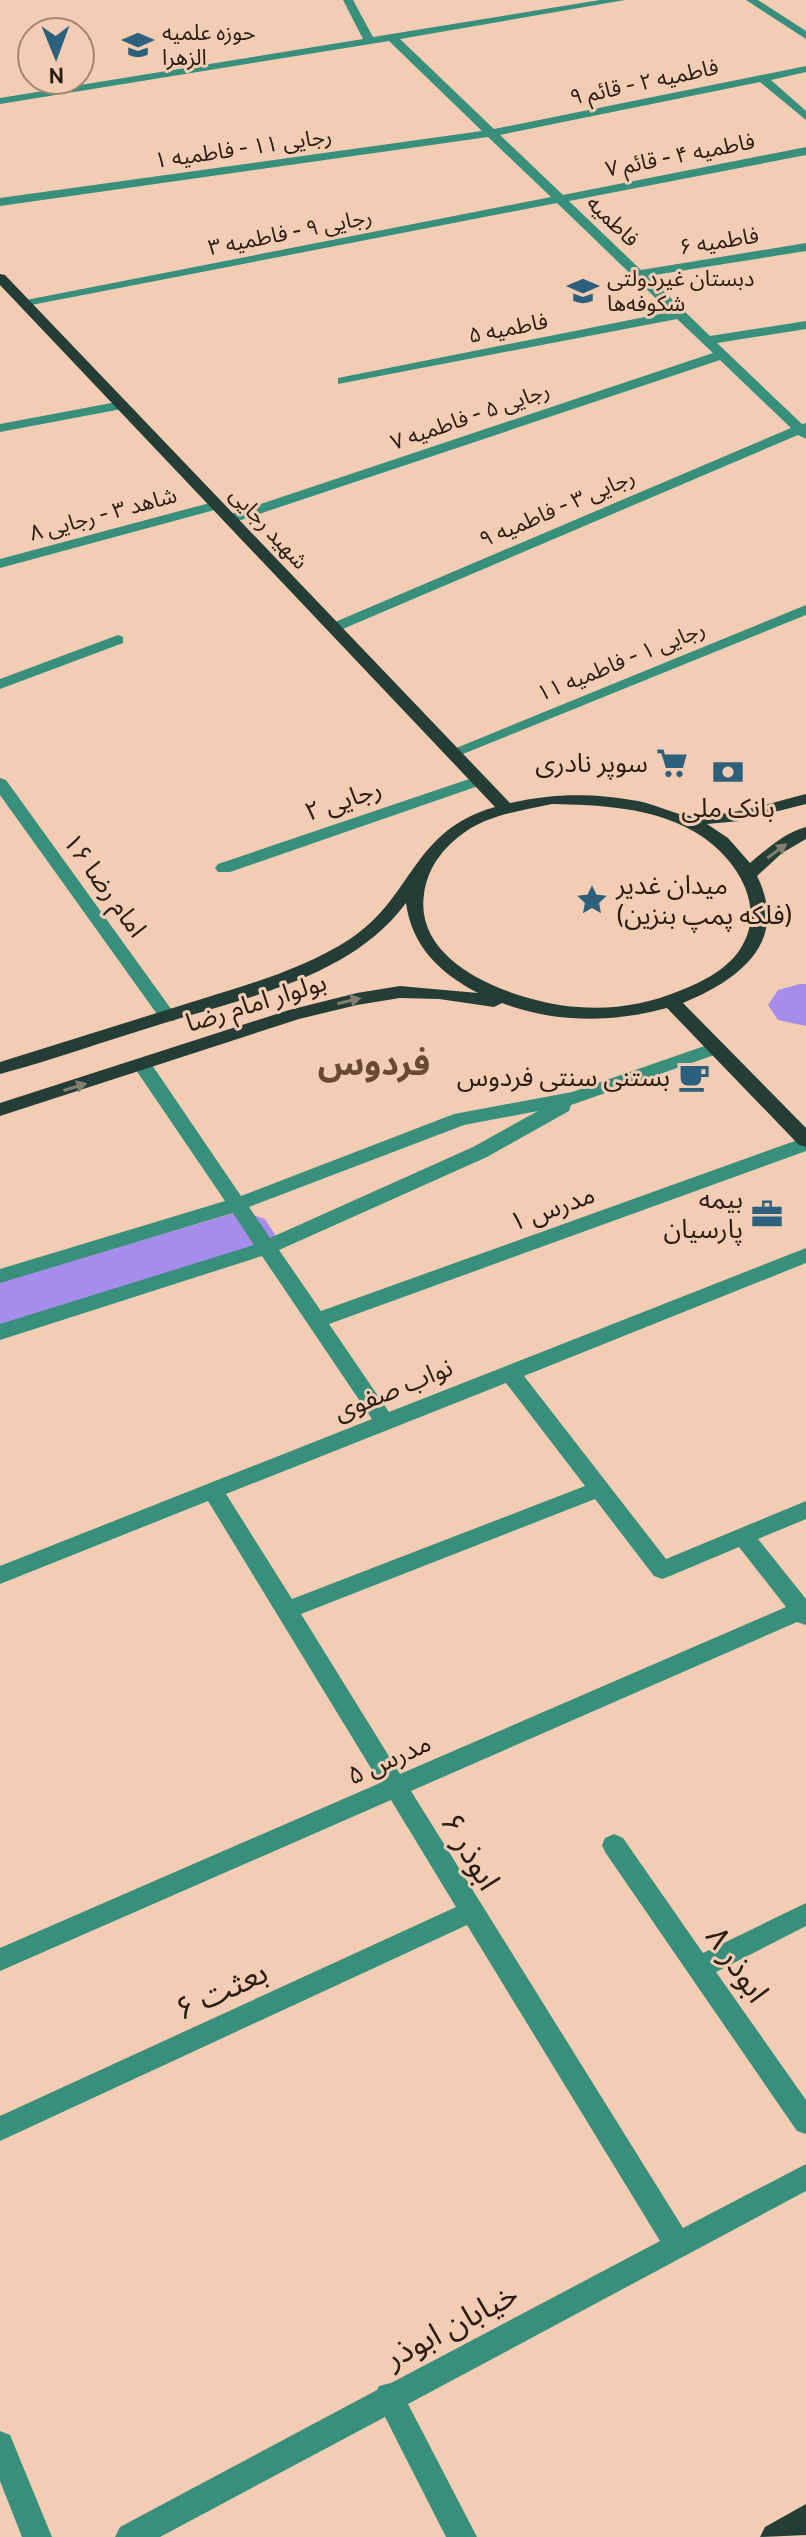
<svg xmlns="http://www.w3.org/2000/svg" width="806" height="2537" font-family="Cabin,'Noto Sans Arabic',sans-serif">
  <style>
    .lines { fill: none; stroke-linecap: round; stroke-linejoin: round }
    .river { fill: #a78deb; fill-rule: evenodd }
    .minor { fill: #388f7b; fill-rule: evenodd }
    .major { fill: #243e37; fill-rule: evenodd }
    .oneway { fill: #817e6f }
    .labels { text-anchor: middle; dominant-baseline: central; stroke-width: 6; stroke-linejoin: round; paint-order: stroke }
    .far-poi-label { font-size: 22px; fill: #2a1d13; stroke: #f3cdb3; text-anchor: start }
    .far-street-label { font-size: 22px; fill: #2a1d13; stroke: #f3cdb3 }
    .poi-label { font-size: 26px; fill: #2a1d13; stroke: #f3cdb3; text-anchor: end }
    .street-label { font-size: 26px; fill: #2a1d13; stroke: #f3cdb3 }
    .near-street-label { font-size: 32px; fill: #2a1d13; stroke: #f3cdb3 }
    .district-label { font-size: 34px; font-weight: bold; fill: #694932; stroke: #f3cdb3 }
  </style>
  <rect width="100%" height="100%" fill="#f3cdb3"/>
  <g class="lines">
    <g class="river">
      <path d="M800 984H806V1026L778 1020 768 1005 778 990Z"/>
      <path d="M241 1211 265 1219 276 1236 265 1253 0 1334V1282Z"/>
    </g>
    <g class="minor">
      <path d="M343 0H353L373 37 600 0H625L400 39 494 129 806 66V72L771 80 806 111V120L760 82 500 135 563 195 806 147V155L569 201 641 270 806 243V251L648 276 710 336 806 321V329L717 343 802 424 806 423V439L798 435 338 631H328V625L791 428 720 360 235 522H225V516L713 353 677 319 338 384V378L343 377 670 312 557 203 21 307 20 304 26 300 551 197 488 137 0 206V198L482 131 389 41 0 104V98L363 39Z"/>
      <path d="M746 0H758L806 31V39Z"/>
      <path d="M122 401 127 402V408L0 432V424Z"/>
      <path d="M217 501 222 502V508L0 568V559Z"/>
      <path d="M806 605V615L458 756 452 758 444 753Z"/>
      <path d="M118 635 123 637V643L0 689V679Z"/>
      <path d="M478 776 484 778 486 781 484 784 230 872H218L215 868 218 864Z"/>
      <path d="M0 778 6 780 174 1013 177 1017 174 1021H162L0 795Z"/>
      <path d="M716 1042 725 1048 723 1052 571 1105 569 1111 487 1157 279 1250 321 1311 806 1137V1151L329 1324 389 1412 806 1248V1263L524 1376 666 1559 806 1501V1519L758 1539 806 1599V1625L797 1622 411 1791 683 2228 806 2164V2191L408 2404 477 2537H446L385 2417 160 2537H115L120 2527 377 2390 379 2386 391 2383 660 2241 467 1925 0 2141V2116L456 1907 391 1800 0 1971V1948L380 1783 208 1501 0 1584V1566L372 1419 262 1256 0 1340V1324L254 1245 233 1213 0 1283V1269L225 1201 136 1070 134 1066 136 1062H150L241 1196 454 1114 572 1092ZM538 1111 473 1147 270 1238 249 1207 464 1125ZM506 1383 585 1486 292 1599 226 1494ZM595 1499 654 1576 662 1579 670 1576 739 1547 786 1607 400 1774 301 1614Z"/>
      <path d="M614 1834 623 1838 703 1953 806 1903V1926L716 1972 806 2100V2134L797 2131 605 1852 602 1845 605 1838Z"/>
      <path d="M0 2431 10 2435 52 2537H22L0 2481Z"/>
    </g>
    <g class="major">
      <path d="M0 274 5 275 510 803C555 793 592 793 638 801 655 804 675 815 691 816 730 817 769 803 806 794V804L740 821 707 824 728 838 750 863C767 849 784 833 806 827V839L782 853 757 876C790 942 739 980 683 1003L806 1128V1147L799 1145 667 1008C612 1023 556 1023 502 1003L494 1007 439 999 400 998 357 1005 299 1019 0 1116V1103L289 1010 357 993 400 986 478 993C440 973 412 947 406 903 350 979 242 998 158 1025 105 1041 53 1060 0 1074V1062C64 1042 128 1022 192 1002 246 985 302 970 350 939 414 897 411 831 495 807L0 285ZM552 804C599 805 651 807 693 831 731 852 768 902 742 946 729 969 702 982 679 991 648 1004 612 1010 578 1007 522 1003 413 968 424 894 428 865 446 844 471 828 495 814 525 810 552 804Z"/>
      <path d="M806 2504V2535L760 2537 765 2527Z"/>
    </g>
  </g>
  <defs><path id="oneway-solid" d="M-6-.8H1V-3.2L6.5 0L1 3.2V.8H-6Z" transform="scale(2)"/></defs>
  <g class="oneway">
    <use href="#oneway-solid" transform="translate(777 851) rotate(-36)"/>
    <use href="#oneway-solid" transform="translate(349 1001) rotate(-13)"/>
    <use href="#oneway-solid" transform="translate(75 1087) rotate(-17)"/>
  </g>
  <defs>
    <symbol id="school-bare" viewBox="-9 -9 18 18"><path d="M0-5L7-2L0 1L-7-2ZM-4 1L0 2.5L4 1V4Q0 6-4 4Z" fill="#2d607d" stroke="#f3cdb3" stroke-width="2.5" paint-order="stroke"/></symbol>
    <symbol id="supermarket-bare" viewBox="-9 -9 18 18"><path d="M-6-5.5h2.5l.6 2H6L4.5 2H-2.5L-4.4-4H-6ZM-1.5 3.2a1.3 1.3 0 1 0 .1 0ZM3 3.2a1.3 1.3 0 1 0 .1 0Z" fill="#2d607d" stroke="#f3cdb3" stroke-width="2.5" paint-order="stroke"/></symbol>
    <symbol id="bank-bare" viewBox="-9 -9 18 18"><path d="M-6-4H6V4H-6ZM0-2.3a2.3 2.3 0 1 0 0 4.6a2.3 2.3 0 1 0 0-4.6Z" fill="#2d607d" stroke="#f3cdb3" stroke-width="2.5" paint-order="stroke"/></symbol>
    <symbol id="sight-bare" viewBox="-9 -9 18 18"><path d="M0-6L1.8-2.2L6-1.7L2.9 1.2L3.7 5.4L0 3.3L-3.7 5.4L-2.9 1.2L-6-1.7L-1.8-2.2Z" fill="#2d607d" stroke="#f3cdb3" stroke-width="2.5" paint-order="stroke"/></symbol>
    <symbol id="cafe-bare" viewBox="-9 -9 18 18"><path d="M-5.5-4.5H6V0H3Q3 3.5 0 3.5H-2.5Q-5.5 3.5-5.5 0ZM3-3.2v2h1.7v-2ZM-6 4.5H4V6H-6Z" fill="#2d607d" stroke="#f3cdb3" stroke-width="2.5" paint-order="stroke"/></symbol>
    <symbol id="office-bare" viewBox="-9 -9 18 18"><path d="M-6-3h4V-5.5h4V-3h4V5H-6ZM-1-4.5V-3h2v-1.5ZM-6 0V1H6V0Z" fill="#2d607d" stroke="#f3cdb3" stroke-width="2.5" paint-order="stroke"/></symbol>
  </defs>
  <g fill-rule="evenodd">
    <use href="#school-bare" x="116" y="23" width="44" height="44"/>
    <use href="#school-bare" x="561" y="269" width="44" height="44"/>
    <use href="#supermarket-bare" x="650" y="741" width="44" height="44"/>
    <use href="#bank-bare" x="706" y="750" width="44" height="44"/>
    <use href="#sight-bare" x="570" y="878" width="44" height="44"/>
    <use href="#cafe-bare" x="672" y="1055" width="44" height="44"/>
    <use href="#office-bare" x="745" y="1192" width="44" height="44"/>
  </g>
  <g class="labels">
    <g class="far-poi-label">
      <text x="162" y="32">حوزه علمیه<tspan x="162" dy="25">الزهرا</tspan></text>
      <text x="607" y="278">دبستان غیردولتی<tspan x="607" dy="25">شکوفه‌ها</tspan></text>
    </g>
    <g class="far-street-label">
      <text transform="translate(644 82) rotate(-12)">فاطمیه ۲ - قائم ۹</text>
      <text transform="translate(243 148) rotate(-8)">رجایی ۱۱ - فاطمیه ۱</text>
      <text transform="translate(680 155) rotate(-11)">فاطمیه ۴ - قائم ۷</text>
      <text transform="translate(613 221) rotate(44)">فاطمیه</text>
      <text transform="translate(290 232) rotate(-11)">رجایی ۹ - فاطمیه ۳</text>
      <text transform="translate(719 241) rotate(-9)">فاطمیه ۶</text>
      <text transform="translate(508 328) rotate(-11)">فاطمیه ۵</text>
      <text transform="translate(470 416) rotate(-19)">رجایی ۵ - فاطمیه ۷</text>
      <text transform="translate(557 508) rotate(-23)">رجایی ۳ - فاطمیه ۹</text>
      <text transform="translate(103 514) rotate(-15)">شاهد ۳ - رجایی ۸</text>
      <text transform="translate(269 528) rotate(47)">شهید رجایی</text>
      <text transform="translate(621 661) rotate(-22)">رجایی ۱ - فاطمیه ۱۱</text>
    </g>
    <g class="poi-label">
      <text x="648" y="763">سوپر نادری</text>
      <text x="728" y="808" text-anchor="middle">بانک ملی</text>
      <text x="616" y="885" text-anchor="start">میدان غدیر<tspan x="616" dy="30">(فلکه پمپ بنزین)</tspan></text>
      <text x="670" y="1077">بستنی سنتی فردوس</text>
      <text x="743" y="1199">بیمه<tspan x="743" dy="30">پارسیان</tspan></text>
    </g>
    <g class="street-label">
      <text transform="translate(343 800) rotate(-19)">رجایی ۲</text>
      <text transform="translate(105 885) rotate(54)">امام رضا ۱۶</text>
      <text transform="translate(256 1002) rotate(-17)">بولوار امام رضا</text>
      <text transform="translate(552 1208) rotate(-20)">مدرس ۱</text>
      <text transform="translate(393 1389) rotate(-22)">نواب صفوی</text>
      <text transform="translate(389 1759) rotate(-24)">مدرس ۵</text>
    </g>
    <g class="near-street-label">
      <text transform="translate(471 1851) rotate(59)">ابوذر ۶</text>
      <text transform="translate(738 1964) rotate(55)">ابوذر ۸</text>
      <text transform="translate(221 1990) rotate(-25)">بعثت ۶</text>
      <text transform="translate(451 2325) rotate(-28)">خیابان ابوذر</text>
    </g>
    <g class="district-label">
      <text x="374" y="1063">فردوس</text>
    </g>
  </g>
  <g transform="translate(56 56) rotate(179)"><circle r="38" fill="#f3cdb3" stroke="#a38773" stroke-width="2"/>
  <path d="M0-6L14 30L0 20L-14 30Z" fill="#2d607d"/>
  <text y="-12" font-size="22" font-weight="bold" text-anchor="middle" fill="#2a1d13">N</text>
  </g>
</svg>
